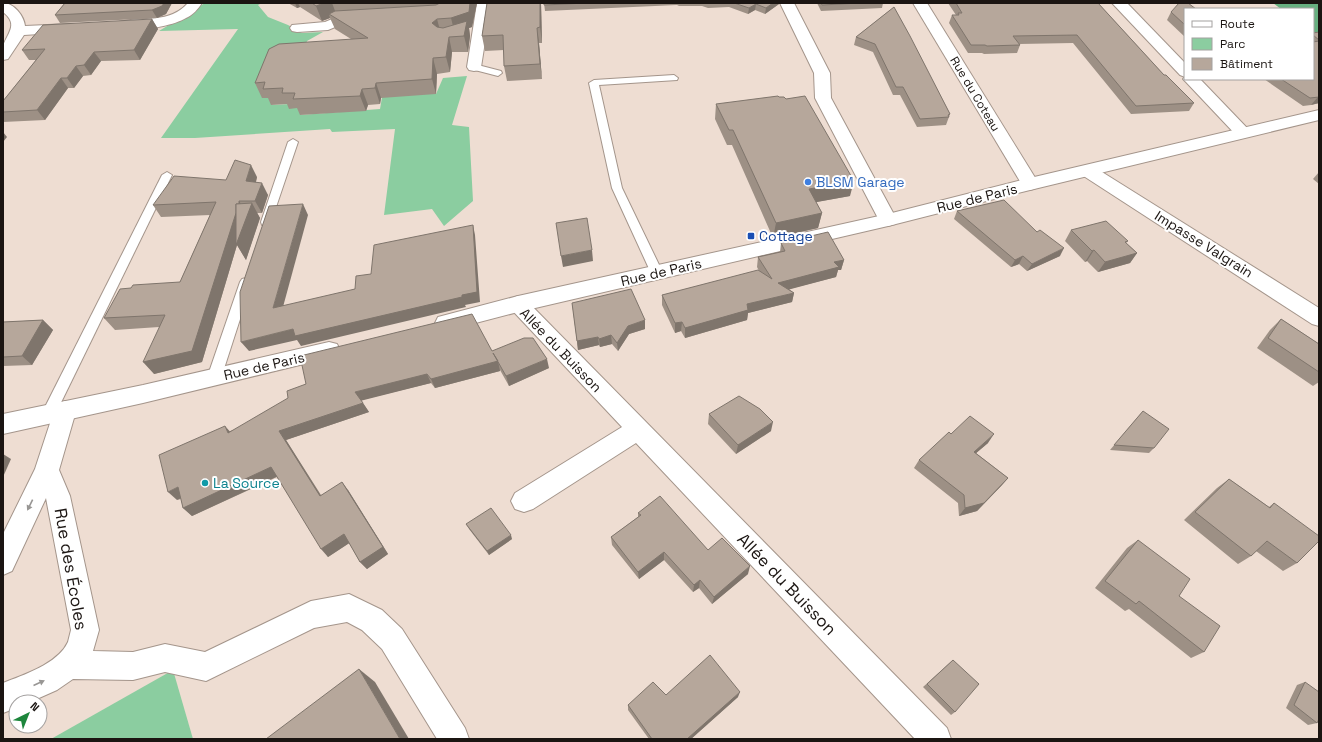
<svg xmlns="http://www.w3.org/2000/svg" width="1322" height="742" font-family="'Space Grotesk',sans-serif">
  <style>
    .green { fill: #8bcda0 }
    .forest { fill: #67b080 }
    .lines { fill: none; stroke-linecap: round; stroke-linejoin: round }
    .lane-casing { stroke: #a4958b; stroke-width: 2 }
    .street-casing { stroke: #a4958b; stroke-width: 2 }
    .secondary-casing { stroke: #a4958b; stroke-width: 2 }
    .lane { fill: #fff; fill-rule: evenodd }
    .street { fill: #fff; fill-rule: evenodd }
    .secondary { fill: #fff; fill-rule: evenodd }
    .wall { fill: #9d9085 }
    .shaded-wall { fill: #7f756c }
    .building { fill: #b6a79b; stroke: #7f756c }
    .oneway { fill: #989694 }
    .shop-dot { fill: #3f7fe0; stroke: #fff; stroke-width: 1.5 }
    .transit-dot { fill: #1a4fb4; stroke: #fff; stroke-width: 1.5 }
    .culture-dot { fill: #0f9aa8; stroke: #fff; stroke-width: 1.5 }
    .labels { text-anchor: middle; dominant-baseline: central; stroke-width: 4; stroke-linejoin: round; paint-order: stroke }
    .far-street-label { font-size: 12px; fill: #1b1512; stroke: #fff }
    .shop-label { font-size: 14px; fill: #366cbe; stroke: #fff; text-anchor: start }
    .street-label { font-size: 14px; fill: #1b1512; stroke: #fff }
    .transit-label { font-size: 14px; fill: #164399; stroke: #fff; text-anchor: start }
    .culture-label { font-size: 14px; fill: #0d838f; stroke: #fff; text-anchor: start }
    .near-street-label { font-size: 17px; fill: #1b1512; stroke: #fff }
  </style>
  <rect width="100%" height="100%" fill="#eeddd2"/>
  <g class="green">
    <path d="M205 3H262L258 5 268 17 288 25 302 33 323 32 307 41 302 58 262 98H273L271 105 290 104 301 108 300 115 380 109 383 92 436 94 443 78 467 76 452 125 469 127 473 201 444 226 432 209 384 215 395 129 332 132 330 129 195 138H161L238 29 159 31Z"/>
    <path d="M173 670 193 739H51Z"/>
  </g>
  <path class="forest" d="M1273 3H1319V36L1313 31V9H1281Z"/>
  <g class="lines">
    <defs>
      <g id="lane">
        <path d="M474 64 501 71 502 73 498 76 471 69 470 67 471 65Z"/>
        <path d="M674 75 678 78 677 80 599 85 622 188 663 273 661 276 657 277 653 276 651 273 612 188 589 83 594 80Z"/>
        <path d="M293 139 298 142 271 222 270 225H262L261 222 288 142Z"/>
        <path d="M167 172 172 175 53 419 48 421 43 419 41 415 43 411 162 175Z"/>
        <path d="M246 278 250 279 252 282 221 378 219 382 214 383 209 382 207 378 240 282 242 279Z"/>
      </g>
      <g id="street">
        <path d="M3 3C14 3 24 16 25 26L70 24 75 25 77 28 75 31 70 32 24 35 8 59 3 60C3 56 2 51 3 47 6 34 20 25 3 12Z"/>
        <path d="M188 3H202C198 9 193 15 186 18 171 27 136 32 119 28L117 25 119 22C143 16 170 24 188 3Z"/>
        <path d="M477 3H491L481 67 479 70 474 71 469 70 467 67Z"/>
        <path d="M780 3H794L830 73 831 98 897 220 895 224 888 226 881 224 815 98 814 73Z"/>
        <path d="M913 3H927L1039 184 1036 188 1030 190 1024 188Z"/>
        <path d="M1112 3H1127L1185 63V77L1180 75Z"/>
        <path d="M362 15 367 16 369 19 367 22 340 25 328 30 297 32 292 31 290 28 292 25 325 22 337 17Z"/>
        <path d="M1185 77V79H1200L1249 130 1251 133 1249 136 1243 138 1237 136 1186 82 1183 79Z"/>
        <path d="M1088 166 1094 167 1319 308V326L1312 324 1082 175 1079 171 1082 167Z"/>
        <path d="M518 296 525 299 947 728 951 739H915L636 443 533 509 524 512 515 509 511 501 515 493 622 427 511 309 508 304 511 299Z"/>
        <path d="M65 401 73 404 76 411 59 470 70 496 99 630 93 651 133 652 165 644 205 652 311 601 349 594 382 610 402 629 465 728 469 739H437L382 649 362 630 347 622 314 628 206 681 165 672 133 680 73 679 57 690 30 702H16V708L3 713V683C23 675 58 664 68 642 69 638 70 634 71 630L46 498 12 571 3 575V534L35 469 54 411 57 404Z"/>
      </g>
      <g id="secondary">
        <path d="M1319 110V120L1030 190 888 226 518 312 445 331 438 329 435 323 438 317 518 296 888 214 1030 178Z"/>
        <path d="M329 342 337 344 340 350 337 356 143 403 3 434V414L143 385Z"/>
      </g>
    </defs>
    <use href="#lane" class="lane-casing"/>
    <use href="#street" class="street-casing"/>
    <use href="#secondary" class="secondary-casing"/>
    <use href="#lane" class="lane"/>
    <use href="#street" class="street"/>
    <use href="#secondary" class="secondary"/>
  </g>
  <g class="wall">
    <path d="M65 3H172L166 14 157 18 60 23 55 15Z"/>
    <path d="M288 3H477L472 27 469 28 470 36 468 52H452L450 72 437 74 436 94 381 98 380 104 368 105 366 111 300 115 297 108 289 109 287 104 271 105 268 98H262L255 83 351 39 335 29 330 18 322 21 300 7 297 8Z"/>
    <path d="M487 3H541L542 43H539L542 79 507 81 504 66V50L485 51 482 36Z"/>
    <path d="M544 3H779V4L765 14 755 10 748 14 729 7 708 8 702 6H679L677 5 545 11Z"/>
    <path d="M817 3H883L882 8 821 11Z"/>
    <path d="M948 3H1098L1164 75 1194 103 1189 111 1131 114 1073 43 1019 44 1020 45 1017 53 984 54 982 53H968L949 23 952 15H956Z"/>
    <path d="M894 7 950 114 946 125 917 127 900 95H893L873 52 854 45 856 37Z"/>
    <path d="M1185 9V37L1167 20 1171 12Z"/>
    <path d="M152 19 158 29 140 60 101 61 91 75 83 76 74 88H68L45 120 3 122V101L36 60H29L22 50Z"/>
    <path d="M1319 32V103L1311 105 1303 106 1264 79H1313V33Z"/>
    <path d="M716 104 850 196 816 202 822 213 818 228 773 238 732 145H727L715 119Z"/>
    <path d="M1319 172V184L1313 179Z"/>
    <path d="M257 177 256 182 268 195 262 213H257L260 218 246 260 237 245 202 362 154 374 159 327 115 330 104 318 180 282 210 215 161 217 153 205 226 180Z"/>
    <path d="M957 211 1037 232 1060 256 1027 271 1019 264 1011 267 954 219Z"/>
    <path d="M1071 230 1128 241 1126 243 1137 253 1130 263 1098 272 1087 261 1085 262 1065 241Z"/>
    <path d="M781 243 844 260 841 270H838L836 277 789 289 794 293 792 302 748 313 747 320 685 338 681 331 675 333 662 305V295L759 271 757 267 758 257 780 252Z"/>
    <path d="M572 303 645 329 629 334 618 351 612 344 600 347 599 345 578 350Z"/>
    <path d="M1281 319 1319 344V382L1313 386 1257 348 1270 330Z"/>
    <path d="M43 320 53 330 32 365 3 366V322Z"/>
    <path d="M492 351 549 368 509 386 500 370V371L435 388 431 383 361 400 369 412 286 440 321 495 348 490 388 554 367 569 360 562 349 543 328 557 277 477 192 516 183 508 181 499 177 500 230 431Z"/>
    <path d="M1143 411 1154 448 1149 453 1110 450Z"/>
    <path d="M709 414 771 431 736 454 708 424Z"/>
    <path d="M951 434 988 443 976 453 1008 478 1001 486 977 511 959 516 958 503 914 468 919 460Z"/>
    <path d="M1229 479 1269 507 1274 503 1297 563 1283 571 1256 551 1251 556 1238 564 1184 520 1217 488Z"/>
    <path d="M638 513 708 550 748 574 712 604 699 588 693 592 664 560 639 579 612 545 611 537 638 517Z"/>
    <path d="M466 524 512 539 489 555 469 529Z"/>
    <path d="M1138 540 1179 596 1204 652 1191 658 1129 609 1125 611 1095 588 1127 548Z"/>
    <path d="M953 660 955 712 951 715 923 687Z"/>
    <path d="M1305 682 1317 723 1308 725 1286 708 1297 685Z"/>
    <path d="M666 695 738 697 691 739H649L628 710V705Z"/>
  </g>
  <g class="shaded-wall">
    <path d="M164 3H172L166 14 157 18 152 10Z"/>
    <path d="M295 3H298L300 7 297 8Z"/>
    <path d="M324 3H332L337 16 329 14 330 18 322 21 316 6Z"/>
    <path d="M470 3H477L472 27 469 28 470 36 468 52 464 36 455 34 451 18Z"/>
    <path d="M540 3H541L542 43 540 27Z"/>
    <path d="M773 3H779V4L765 14 766 8Z"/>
    <path d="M756 4 755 10 748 14 749 8Z"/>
    <path d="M152 19 158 29 140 60 134 50Z"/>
    <path d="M437 19 441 34 432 23Z"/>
    <path d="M537 28 539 43 542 79 540 64Z"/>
    <path d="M449 37 452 52 450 72 446 57Z"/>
    <path d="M94 52 101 61 91 75 84 65Z"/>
    <path d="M433 58 437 74 436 94 432 79Z"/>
    <path d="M76 66 83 76 74 88 67 78Z"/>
    <path d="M61 78 68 88 45 120 37 110Z"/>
    <path d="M376 83 381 98 380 104 375 88Z"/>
    <path d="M362 89 368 105 366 111 360 96Z"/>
    <path d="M1318 97H1319V103L1311 105Z"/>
    <path d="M3 132 7 137 3 142Z"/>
    <path d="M251 165 257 177 253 193 246 181Z"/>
    <path d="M854 181 850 196 806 204 809 189Z"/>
    <path d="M262 183 268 195 262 213 255 201Z"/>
    <path d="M239 201 247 213 252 203 260 218 246 260 237 245 202 362 154 374 143 362Z"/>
    <path d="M303 204 308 215 280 318 273 308Z"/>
    <path d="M822 213 818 228 773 238 776 223Z"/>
    <path d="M473 225 475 235 480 302 465 305 466 307 301 346 297 340 249 351 241 342 293 329 462 295Z"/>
    <path d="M1064 248 1060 256 1027 271 1032 264Z"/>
    <path d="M592 250 593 261 563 267 561 256Z"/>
    <path d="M1094 250 1087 261 1085 262 1092 251Z"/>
    <path d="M1137 253 1130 263 1098 272 1105 262Z"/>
    <path d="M1023 256 1019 264 1011 267 1015 260Z"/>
    <path d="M844 260 841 270H838L836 277 776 293 778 283 834 262Z"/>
    <path d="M794 293 792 302 748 313 747 320 685 338V328L747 304Z"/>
    <path d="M43 320 53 330 32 365 22 356Z"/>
    <path d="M645 320V329L629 334 618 351 617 343 628 326Z"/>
    <path d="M682 322 681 331 675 333V323Z"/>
    <path d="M611 335 612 344 600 347 599 339Z"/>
    <path d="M598 337 599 345 578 350 577 341Z"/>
    <path d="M547 359 549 368 509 386 506 376Z"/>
    <path d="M498 361 500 371 435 388 431 379Z"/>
    <path d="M427 374 431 383 360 401 355 392Z"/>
    <path d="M363 403 369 412 286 440 326 504 320 496 279 431Z"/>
    <path d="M773 422 771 431 736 454 738 445Z"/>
    <path d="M225 426 233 435 228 433Z"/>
    <path d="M994 434 988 443 968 460 974 452Z"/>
    <path d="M3 454 11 459 3 477Z"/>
    <path d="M271 467 278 476 192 516 183 508Z"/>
    <path d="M1008 478 1001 486 977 511 959 516 965 508Z"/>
    <path d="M342 482 348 490 388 554 367 569 360 562Z"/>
    <path d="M178 487 187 495 177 500 168 492Z"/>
    <path d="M344 534 351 542 328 557 321 549Z"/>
    <path d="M511 535 512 539 489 555 487 551Z"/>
    <path d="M664 552V560L639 579 638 572Z"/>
    <path d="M750 566 748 574 712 604 714 597Z"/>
    <path d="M700 580 699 588 693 592 694 585Z"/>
    <path d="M359 669 375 682 409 739H400Z"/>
    <path d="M740 692 738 697 691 739H687Z"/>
  </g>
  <g class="building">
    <path d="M65 3H164L162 6 152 10 55 15Z"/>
    <path d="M312 3H324L316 6Z"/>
    <path d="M440 3H470L469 12 451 18 437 19 432 23 437 27 443 28 467 21 464 36 449 37 446 57 433 58 432 79 376 83 375 88 362 89 360 96 293 99 295 93H282L283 88 263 89 265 82 255 83 269 49 279 44 368 38 329 14 335 11 436 5Z"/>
    <path d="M487 3H540V27L537 28 540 64 504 66 503 35 482 36Z"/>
    <path d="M544 3H587L544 5Z"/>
    <path d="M734 3H773L766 8 756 4 749 8Z"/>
    <path d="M821 3H860L822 5Z"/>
    <path d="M956 3H1098L1164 75H1166L1194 103 1136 106 1077 35 1013 36 1020 45 987 46 985 45H971L952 15H959L958 13H962Z"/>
    <path d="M1179 3H1188L1196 9H1185V25L1171 12Z"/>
    <path d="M894 7 910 36 950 114 948 115 949 117 920 119 903 87H896L875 44 856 37Z"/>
    <path d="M152 19 134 50 94 52 84 65 76 66 67 78H61L37 110 3 112V101L45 49 22 50 43 25Z"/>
    <path d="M1319 32V40L1313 35V33Z"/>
    <path d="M1319 41V97L1310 98 1281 79H1313V42Z"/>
    <path d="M778 96 779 97H784L786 99 805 96 854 181 809 189 822 213 776 223 733 130H729L716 104Z"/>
    <path d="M235 160 251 165 246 181 262 183 255 201H239V204H236V213L192 351 143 362 165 315 104 318 120 289 131 288 133 285 180 282 216 202 153 205 174 176 226 180Z"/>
    <path d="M1004 200 1037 232 1040 230 1064 248 1032 264 1023 256 1015 260 957 211Z"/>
    <path d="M252 203 236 245V204Z"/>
    <path d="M303 204 273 308 355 289 356 276 371 274 374 245 473 225 477 292 462 295V297L295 336 293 329 241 342 240 292 269 206Z"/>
    <path d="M587 218 592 250 561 256 556 223Z"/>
    <path d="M1106 221 1128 241 1125 242 1137 253 1105 262 1094 250 1092 251 1071 230Z"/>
    <path d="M828 232 844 260 834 262 839 267 778 283 794 293 747 304 748 310 685 328 682 322 675 323 662 295 758 270 772 279 758 257 785 251 781 243Z"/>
    <path d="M631 289 645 320 628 326 617 343 611 335 599 339 598 337 577 341 572 303Z"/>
    <path d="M472 314 492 351 524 338H533L547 359 506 376 493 353 498 361 431 379 427 374 355 392 363 403 279 431 320 496 342 482 383 547 360 562 344 534 321 549 271 467 183 508 178 487 168 492 159 455 225 426 228 433 288 398 287 391 306 384 300 356Z"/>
    <path d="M1281 319 1319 344V372L1268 338Z"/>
    <path d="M43 320 22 356 3 357V322Z"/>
    <path d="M739 396 760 409 773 422 738 445 709 414Z"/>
    <path d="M1143 411 1169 429 1154 448 1114 445Z"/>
    <path d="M970 416 994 434 974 452 1008 478 984 503 965 508 964 495 919 460 949 432 951 434Z"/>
    <path d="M1229 479 1270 508 1274 503 1319 536V541L1297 563 1267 541 1251 556 1195 512Z"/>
    <path d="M660 496 708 550 722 538 750 566 714 597 700 580 694 585 664 552 638 572 611 537 641 515 638 513Z"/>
    <path d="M491 508 511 535 487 551 466 524Z"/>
    <path d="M1138 540 1190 579 1179 596 1220 626 1204 652 1139 601 1136 604 1105 581Z"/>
    <path d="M710 655 740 692 687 739H652L628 705 653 682 666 695Z"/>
    <path d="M953 660 979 684 955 712 927 684Z"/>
    <path d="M359 669 400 739H266Z"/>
    <path d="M1305 682 1319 692V719L1317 723 1294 705Z"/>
  </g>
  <defs><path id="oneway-solid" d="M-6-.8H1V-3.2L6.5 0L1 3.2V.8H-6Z"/></defs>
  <g class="oneway">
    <use href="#oneway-solid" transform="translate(30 505) rotate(116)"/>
    <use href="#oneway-solid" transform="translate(39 683) rotate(-24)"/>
  </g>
  <circle class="shop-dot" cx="808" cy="182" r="4"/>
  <rect class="transit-dot" x="747" y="232" width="8" height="8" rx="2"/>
  <circle class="culture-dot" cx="205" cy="483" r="4"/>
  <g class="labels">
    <g class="far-street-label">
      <text transform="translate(975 94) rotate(59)">Rue du Coteau</text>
    </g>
    <g class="shop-label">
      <text x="816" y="182">BLSM Garage</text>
    </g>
    <g class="street-label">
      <text transform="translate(977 198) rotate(-14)">Rue de Paris</text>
      <text transform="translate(1204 244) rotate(32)">Impasse Valgrain</text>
      <text transform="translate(661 272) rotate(-13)">Rue de Paris</text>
      <text transform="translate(561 350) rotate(46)">Allée du Buisson</text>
      <text transform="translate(264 366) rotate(-13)">Rue de Paris</text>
    </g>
    <g class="transit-label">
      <text x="759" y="236">Cottage</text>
    </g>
    <g class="culture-label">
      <text x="213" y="483">La Source</text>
    </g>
    <g class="near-street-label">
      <text transform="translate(71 569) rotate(80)">Rue des Écoles</text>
      <text transform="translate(787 584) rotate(46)">Allée du Buisson</text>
    </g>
  </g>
  <rect width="1322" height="742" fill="none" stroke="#1b1512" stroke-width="8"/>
  <rect x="1184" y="8" width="130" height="72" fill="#ffffff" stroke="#a4a1a0"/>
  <rect x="1192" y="21" width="20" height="6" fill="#ffffff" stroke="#a4a1a0"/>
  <text x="1220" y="28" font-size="12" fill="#1b1512">Route</text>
  <rect x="1192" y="38" width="20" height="12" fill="#8bcda0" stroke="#a4a1a0"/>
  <text x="1220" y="48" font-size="12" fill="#1b1512">Parc</text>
  <rect x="1192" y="58" width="20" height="12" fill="#b6a79b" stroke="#a4a1a0"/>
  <text x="1220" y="68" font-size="12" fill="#1b1512">Bâtiment</text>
  <g transform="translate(28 714) rotate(43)"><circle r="19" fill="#ffffff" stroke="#a4a1a0"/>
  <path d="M0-3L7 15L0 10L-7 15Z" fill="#1d863c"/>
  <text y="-6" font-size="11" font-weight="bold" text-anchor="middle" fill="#1b1512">N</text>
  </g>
</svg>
